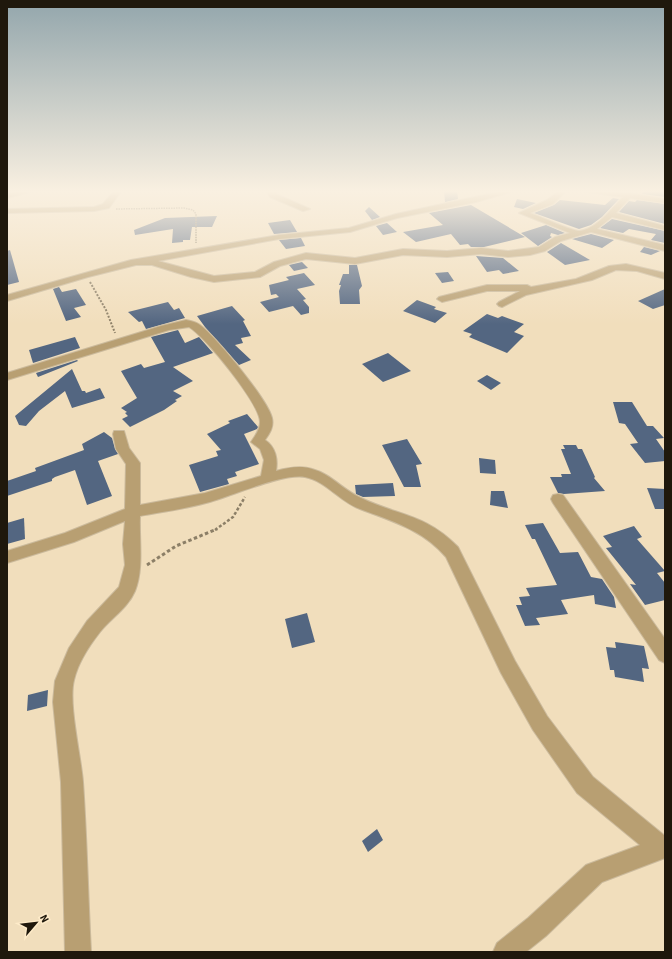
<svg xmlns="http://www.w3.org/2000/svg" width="672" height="959" font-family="'Source Sans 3',sans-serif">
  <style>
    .building { fill: #536681 }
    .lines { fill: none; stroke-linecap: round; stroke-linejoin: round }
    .minor-casing { stroke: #cbba9c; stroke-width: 2 }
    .path-far3 { stroke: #8c7f67; stroke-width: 1.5; stroke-dasharray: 1.5 1; stroke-linecap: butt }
    .path-far2 { stroke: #8c7f67; stroke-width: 2; stroke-dasharray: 2 1.5; stroke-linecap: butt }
    .path-far1 { stroke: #8c7f67; stroke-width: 2.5; stroke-dasharray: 3 2; stroke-linecap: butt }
    .path { stroke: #8c7f67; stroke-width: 3; stroke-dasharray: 3.5 2.5; stroke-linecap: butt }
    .minor { fill: #b89f72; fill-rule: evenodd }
  </style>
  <rect width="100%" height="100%" fill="#f1debc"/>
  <g class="building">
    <path d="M444 190H457L458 199 445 202Z"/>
    <path d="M644 190H665V197L642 194Z"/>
    <path d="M613 198 619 199 602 217 591 225 579 229 534 213 554 205 560 200 605 205Z"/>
    <path d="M517 199 536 203 523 209 514 207Z"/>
    <path d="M637 200 665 204V224L619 212 629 201 635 202Z"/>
    <path d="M471 205 525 237 484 247H471L468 244 460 245 451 234 416 242 403 232 443 225 429 213Z"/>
    <path d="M369 207 380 217 372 220 365 211Z"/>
    <path d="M217 216 212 227H192L190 240H183V242L172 243 173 229 135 235 134 230 165 218Z"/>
    <path d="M612 219 665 231V243L651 240 656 234 629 229 623 233 600 228Z"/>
    <path d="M290 220 297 232 274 234 268 223Z"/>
    <path d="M387 223 397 232 383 235 376 226Z"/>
    <path d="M546 225 565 233 558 235 551 233 550 236 552 237 538 246 521 233Z"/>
    <path d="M591 234 614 240 602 248 572 239Z"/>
    <path d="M301 238 305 246 286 249 279 240Z"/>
    <path d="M561 243 590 260 565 265 547 252Z"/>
    <path d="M644 247 660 251 651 255 640 252Z"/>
    <path d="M10 250 19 282 7 285V251Z"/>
    <path d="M476 256 503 258 519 271 503 274 499 270 487 272Z"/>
    <path d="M302 262 308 268 294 271 289 265Z"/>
    <path d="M349 265H357L362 286 359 290 360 304H340L339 291 341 285H339L343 274H349Z"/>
    <path d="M448 272 454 281 442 283 435 273Z"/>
    <path d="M304 273 315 285 297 289 306 299 303 300 309 307V313L301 315 293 306 269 312 260 302 279 297 276 294 271 295 269 285 289 280 286 277Z"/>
    <path d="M59 287 62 292 76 289 86 305 74 308 81 317 66 321 53 289Z"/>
    <path d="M665 289V305L653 309 638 301Z"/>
    <path d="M417 300 436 307 434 309 447 313 435 323 403 311Z"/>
    <path d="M168 302 174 310 179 308 185 318 146 329 142 321 139 322 128 312Z"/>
    <path d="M232 306 245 320 243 321 251 336 241 338 243 343 235 345 251 360 239 365 205 327 197 316Z"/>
    <path d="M487 314 498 318 502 316 524 324 514 332 524 336 507 353 469 337 472 334 463 331Z"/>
    <path d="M178 330 185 343 199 337 213 353 173 367 193 381 173 391 182 396 175 400 177 401 164 410 130 427 122 419 128 416 125 413 127 412 121 408 137 398 121 371 141 364 144 368 165 362 151 337Z"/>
    <path d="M75 337 80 348 33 363 29 350Z"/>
    <path d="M388 353 411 371 383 382 362 364Z"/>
    <path d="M77 360 78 361 38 377 36 373Z"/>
    <path d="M72 369 82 391H85L86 393 100 388 105 398 72 408 65 391 39 411 26 426 19 425 15 416Z"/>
    <path d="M487 375 501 383 491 390 477 381Z"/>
    <path d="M613 402H632L647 426H653L664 438 656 439 665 452V461L645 463 630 444 638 443 625 424 619 423Z"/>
    <path d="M247 414 258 427 257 429 244 434 259 464 235 472 237 476 227 479 229 484 200 492 189 465 218 456 216 451 221 450 207 434 230 423 228 421Z"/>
    <path d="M104 432 112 438 115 449 118 454 98 461 112 496 87 505 75 470 55 477 52 479V481L7 496V481L36 471 35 468 84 450 82 444Z"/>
    <path d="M407 439 422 464 416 465 421 487H404L382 445Z"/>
    <path d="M563 445H576L578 449H582L595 477 594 478 605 491 564 494 558 493 550 477H562L561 474H571L561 449H565Z"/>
    <path d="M479 458 495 460 496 474 480 473Z"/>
    <path d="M393 483 395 496 363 497 356 494 355 485Z"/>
    <path d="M647 488 665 489V509H655Z"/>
    <path d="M491 491H504L508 508 490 505Z"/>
    <path d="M24 518 25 539 7 544V523Z"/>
    <path d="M543 523 560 553 578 552 591 577 602 579 614 597 616 608 595 604 594 595 561 600 568 614 536 618 540 625 525 626 516 605H522L519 597 530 596 526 588 557 585 535 539H532L525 525Z"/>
    <path d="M634 526 642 537 637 539 665 571 657 573 665 583V600L645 605 630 584 636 585 606 548 612 547 603 536Z"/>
    <path d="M307 613 315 642 292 648 285 619Z"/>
    <path d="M615 642 644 646 649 669 642 668 644 682 615 677 614 670H610L606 647 616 648Z"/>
    <path d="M48 690 47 706 27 711 28 695Z"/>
    <path d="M377 829 383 840 368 852 362 841Z"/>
  </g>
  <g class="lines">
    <defs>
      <g id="minor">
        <path d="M25 190H37L7 198V194Z"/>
        <path d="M115 190H122L109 208 94 211 7 213V209L94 207 103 204Z"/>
        <path d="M269 190H276V194L310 209 303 211 270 197 267 192Z"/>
        <path d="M507 190H518L476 202 397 218 350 232 279 239 158 261 214 276 255 272 274 262 306 253 355 258 403 249 447 251 481 248 508 251 539 247 555 237 570 233 519 213 547 200 560 190H567L553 204 530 213C539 216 572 231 579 231 597 229 611 209 623 197L587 192 584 190 629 193 665 199V203L630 198 616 213 665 226V230L612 217 597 229 665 245V251L591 232 561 241 545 251 530 255 508 257 481 254 447 257 403 255 355 264 306 259 280 266 260 277 214 282 191 277 152 265H136L88 277 7 301V295L131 260 279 235 349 228 396 214Z"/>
        <path d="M626 264 665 273V279L637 271 616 270 592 280 526 295 502 307 499 306 497 304 499 302 520 291H487L442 302 437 299 439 297 487 285H527L531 287 576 279 609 266Z"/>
        <path d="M186 320C191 321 196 322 200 325 216 337 268 400 272 418 274 427 270 433 265 440 276 447 278 460 276 471 287 468 300 465 312 469 331 474 343 490 361 498 399 516 426 514 458 547L515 661 547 716 593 777 665 836V858L602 882 546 936 526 952H493L497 943 528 918 586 865 640 845 577 793 533 730 501 673 446 557C423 530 392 521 360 509 340 502 326 481 305 477 282 473 230 497 206 503 184 509 162 512 140 516 139 540 144 569 135 591 128 608 110 619 100 632 89 646 78 663 74 680 68 703 81 756 83 782 87 839 88 896 91 952H65L61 782 53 702 55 681 69 648 87 621 119 587 125 565 123 544 125 521 74 542 7 563V551L65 533 125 509 126 464 116 449 113 434 114 431H124L129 448 140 463V505L205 493 261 476 264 460 260 449 251 442C255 436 260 430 260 422 260 404 205 336 189 327L169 330 7 380V373L161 326Z"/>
        <path d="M558 494 563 495 665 639V663L659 660 553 503 551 499 553 495Z"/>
      </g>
    </defs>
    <use href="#minor" class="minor-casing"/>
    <path class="path-far3" d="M116 209 184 208 193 210 196 214V243"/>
    <path class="path-far2" d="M90 282 106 310 115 333"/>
    <path class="path-far1" d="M215 530 233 517 245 497"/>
    <path class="path" d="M147 565 176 546 217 529"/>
    <use href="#minor" class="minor"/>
  </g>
  <linearGradient id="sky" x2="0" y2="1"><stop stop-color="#93a6ac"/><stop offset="0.59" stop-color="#f9f0e1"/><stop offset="1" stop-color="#f9f0e1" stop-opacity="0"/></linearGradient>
  <rect width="672" height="324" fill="url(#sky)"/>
  <rect width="672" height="959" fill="none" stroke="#1f180c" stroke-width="16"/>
  <g transform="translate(36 923) rotate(62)" stroke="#feebc9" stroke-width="3" paint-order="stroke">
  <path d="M0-3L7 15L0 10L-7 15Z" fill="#1f180c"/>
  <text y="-6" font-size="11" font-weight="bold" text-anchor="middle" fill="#1f180c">N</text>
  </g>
</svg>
